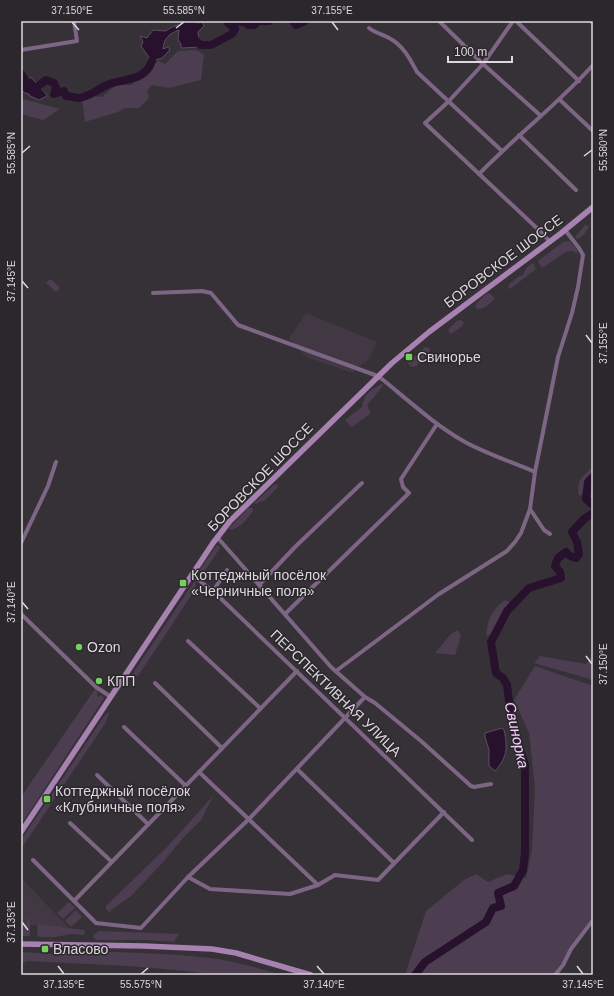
<svg xmlns="http://www.w3.org/2000/svg" width="614" height="996" font-family="Arial,sans-serif">
  <style>
    .built { fill: #413843 }
    .green { fill: #4c3d50 }
    .water { fill: #27112d; stroke: #5d4d62 }
    .lines { fill: none; stroke-linecap: round; stroke-linejoin: round }
    .river { stroke: #27112d; stroke-width: 8 }
    .street { stroke: #7d6684; stroke-width: 4 }
    .secondary { stroke: #a782b1; stroke-width: 5.5 }
    .ticks { fill: none; stroke: #dcd9dd; stroke-width: 1.5 }
    .poi-dot { fill: #74d25b; stroke: #2c272d; stroke-width: 1.5 }
    .labels { text-anchor: middle; dominant-baseline: central; stroke-width: 3; stroke-linejoin: round; paint-order: stroke }
    .street-label { font-size: 14px; fill: #dcd9dd; stroke: #2c272d }
    .poi-label { font-size: 14px; fill: #dcd9dd; stroke: #2c272d; text-anchor: start }
    .water-label { font-size: 15px; font-style: italic; fill: #f4d1fe; stroke: #2c272d }
    .neatline { fill: none; stroke: #dcd9dd; stroke-width: 1.5 }
    .ticks-label { font-size: 10px; text-anchor: middle; fill: #dcd9dd }
  </style>
  <rect width="100%" height="100%" fill="#363137"/>
  <g class="built">
    <path d="M306 313 377 342 368 360 359 366 353 373 306 357 289 338Z"/>
    <path d="M21 878 69 928 21 924Z"/>
  </g>
  <g class="green">
    <path d="M195 50 204 54 201 80 169 88 152 85 147 91 149 98 139 108H125L118 112 85 122 82 99 92 96 102 97 116 85H131L158 61 165 64 178 51Z"/>
    <path d="M21 98 23 99 60 109 43 120 21 114Z"/>
    <path d="M585 225 589 226C586 232 583 237 577 239L575 237Z"/>
    <path d="M569 241 578 250 577 253 571 251 566 252 542 268 538 261 563 242Z"/>
    <path d="M533 263 536 269 510 289 508 288 509 284 518 277 523 275 526 268Z"/>
    <path d="M49 280H52L60 288 56 292 46 283Z"/>
    <path d="M489 293 495 298C490 304 485 309 477 309L475 305 485 295Z"/>
    <path d="M461 320 464 323 461 327 451 334 448 330 457 321Z"/>
    <path d="M425 347 429 348 430 350 429 353 416 366 413 367 409 365 408 363Z"/>
    <path d="M382 384H383V386L367 405 371 413 352 427 345 420 362 407C365 393 369 391 382 384Z"/>
    <path d="M593 467V488L579 496C576 480 582 477 593 467Z"/>
    <path d="M275 484 278 485 277 488 265 500 256 504 254 503Z"/>
    <path d="M248 508H253V511C247 519 241 528 230 530L229 528Z"/>
    <path d="M217 545 219 546 220 548 202 575 200 576 198 573 200 569Z"/>
    <path d="M194 582H196L195 588 190 597 138 676 133 675 135 670Z"/>
    <path d="M505 600 511 603 490 635 486 636C488 618 491 611 505 600Z"/>
    <path d="M458 630 461 636 455 655 435 653 451 634Z"/>
    <path d="M593 655V680L534 663 540 656 586 664Z"/>
    <path d="M535 666 593 686V916L578 936 564 959 553 975H405L426 911 464 880 476 874 488 882 507 874 526 878 532 849 535 788 529 733 514 700Z"/>
    <path d="M95 689 98 692 97 695 99 697 101 695 104 698 21 825V797Z"/>
    <path d="M109 712V714L106 722 21 849V840L105 715Z"/>
    <path d="M213 796 201 820 182 839 165 860 131 896 111 910 110 913 106 909V906L168 846Z"/>
    <path d="M69 902 75 908 63 919 57 913Z"/>
    <path d="M76 910 82 917 71 927 65 921Z"/>
    <path d="M27 919H30V936H21V924H27Z"/>
    <path d="M38 924 84 930 85 933 84 935 70 934 56 937H39L37 934Z"/>
    <path d="M98 931 179 934 174 942 147 940H96L93 936Z"/>
    <path d="M59 951C109 952 160 952 210 958 235 961 258 968 281 975H213L186 971 129 966 27 961 21 964V952L54 954Z"/>
  </g>
  <g class="water">
    <path d="M186 21H193L199 23 202 21 204 26 198 32 199 41 202 45V47L181 48V44L178 40 179 30C169 34 164 38 163 49L168 47 170 50 162 58 156 60 148 70 146 69 150 59 141 46 143 42 140 36 147 38 153 30 166 31C173 25 179 26 186 21Z"/>
    <path d="M21 69C25 73 25 79 32 78L35 82 39 84C40 90 45 91 47 96L39 100 30 96 29 94 25 93 21 90 22 79Z"/>
    <path d="M502 728 504 730C508 748 507 758 495 771L489 766V750L485 737V733Z"/>
  </g>
  <g class="lines">
    <g class="river">
      <path d="M233 21 245 22 248 25H254L259 21"/>
      <path d="M259 21H269"/>
      <path d="M293 21 296 25 305 21"/>
      <path d="M194 38 200 45H211L232 34 235 29 228 23V21"/>
      <path d="M21 74 31 88 37 87 46 80 54 83 56 88 54 94 64 91 66 96C70 96 75 98 79 98 89 97 98 89 107 85 123 78 145 82 152 61"/>
      <path d="M593 477 588 482 586 499 593 505"/>
      <path d="M415 975 425 962 486 922 493 908 501 906 498 893 514 886 523 870 525 853V765L512 725 507 685 503 678 496 673 491 642 507 611 529 588 561 578 560 572 555 566 558 558 566 552 570 556 576 558 579 554 577 542 572 532 584 519 593 513"/>
    </g>
    <g class="street">
      <path d="M439 21 483 64 541 116"/>
      <path d="M513 21 483 64 448 102 425 123 542 233 550 242"/>
      <path d="M516 21 579 81"/>
      <path d="M591 21 593 23"/>
      <path d="M369 28C375 33 382 34 389 38 403 45 410 59 417 72L502 151"/>
      <path d="M21 50 77 41 74 21"/>
      <path d="M560 100 593 131"/>
      <path d="M519 135 576 190"/>
      <path d="M479 174C516 136 558 104 593 65"/>
      <path d="M153 293 202 291 211 293 238 325 375 375 382 379C409 401 435 425 465 442 487 454 512 462 535 472"/>
      <path d="M530 509 544 530 550 534"/>
      <path d="M217 537 232 554 331 667 365 697 375 703 421 741 471 786 474 787 491 784"/>
      <path d="M21 543 48 486 56 462"/>
      <path d="M192 575 213 591 472 840"/>
      <path d="M259 585 296 546 362 483"/>
      <path d="M213 591 227 570"/>
      <path d="M21 614 96 687 111 697"/>
      <path d="M285 614 409 493 403 487 401 479 437 424"/>
      <path d="M188 641 260 708"/>
      <path d="M336 671 439 594 507 551 515 542 521 533 530 509 535 472 558 357 572 313 578 287 583 255 579 248 565 230"/>
      <path d="M155 683 222 748"/>
      <path d="M124 727 185 785"/>
      <path d="M297 769 394 863"/>
      <path d="M199 772 318 885"/>
      <path d="M97 775 148 824"/>
      <path d="M70 823 112 862"/>
      <path d="M33 860 74 901 297 671"/>
      <path d="M188 877 210 889 290 894 318 885 335 875 378 880 444 812"/>
      <path d="M74 901 96 923 141 928 188 877 249 819 363 699"/>
      <path d="M555 975 563 965 571 949 593 920"/>
    </g>
    <g class="secondary">
      <path d="M21 832 213 543 230 521 392 363 429 332 560 234 593 207"/>
      <path d="M21 944 144 946 212 949 236 953 311 975"/>
    </g>
  </g>
  <path class="ticks" d="M72 22 79 30M332 22 338 30M176 28 184 22M22 153 30 146M584 156 592 150M22 281 28 288M586 335 592 343M22 602 28 609M586 656 592 664M22 922 28 930M58 966 64 974M317 966 324 974M577 966 583 974M141 974 148 968"/>
  <g class="poi-dot">
    <rect x="405" y="353" width="8" height="8" rx="2"/>
    <rect x="179" y="579" width="8" height="8" rx="2"/>
    <circle cx="79" cy="647" r="4"/>
    <circle cx="99" cy="681" r="4"/>
    <rect x="43" y="795" width="8" height="8" rx="2"/>
    <rect x="41" y="945" width="8" height="8" rx="2"/>
  </g>
  <g class="labels">
    <g class="street-label">
      <text transform="translate(503 261) rotate(-37)">БОРОВСКОЕ ШОССЕ</text>
      <text transform="translate(260 477) rotate(-46)">БОРОВСКОЕ ШОССЕ</text>
      <text transform="translate(336 693) rotate(44)">ПЕРСПЕКТИВНАЯ УЛИЦА</text>
    </g>
    <g class="poi-label">
      <text x="417" y="357">Свинорье</text>
      <text x="191" y="575">Коттеджный посёлок<tspan x="191" dy="16">«Черничные поля»</tspan></text>
      <text x="87" y="647">Ozon</text>
      <text x="107" y="681">КПП</text>
      <text x="55" y="791">Коттеджный посёлок<tspan x="55" dy="16">«Клубничные поля»</tspan></text>
      <text x="53" y="949">Власово</text>
    </g>
    <g class="water-label">
      <text transform="translate(517 735) rotate(78)">Свинорка</text>
    </g>
  </g>
  <rect width="614" height="996" fill="none" stroke="#2c272d" stroke-width="44"/>
  <path d="M448 56v6h64v-6" fill="none" stroke="#dcd9dd" stroke-width="2"/>
  <text x="454" y="56" font-size="12" fill="#dcd9dd" stroke="#2c272d" stroke-width="3" paint-order="stroke">100 m</text>
  <rect x="22" y="22" width="570" height="952" class="neatline"/>
  <g class="ticks-label">
    <text x="72" y="14">37.150°E</text>
    <text x="184" y="14">55.585°N</text>
    <text x="332" y="14">37.155°E</text>
    <text transform="translate(603 150) rotate(-90)" y="4">55.580°N</text>
    <text transform="translate(11 153) rotate(-90)" y="4">55.585°N</text>
    <text transform="translate(11 281) rotate(-90)" y="4">37.145°E</text>
    <text transform="translate(603 343) rotate(-90)" y="4">37.155°E</text>
    <text transform="translate(11 602) rotate(-90)" y="4">37.140°E</text>
    <text transform="translate(603 664) rotate(-90)" y="4">37.150°E</text>
    <text transform="translate(11 922) rotate(-90)" y="4">37.135°E</text>
    <text x="64" y="988">37.135°E</text>
    <text x="141" y="988">55.575°N</text>
    <text x="324" y="988">37.140°E</text>
    <text x="583" y="988">37.145°E</text>
  </g>
</svg>
